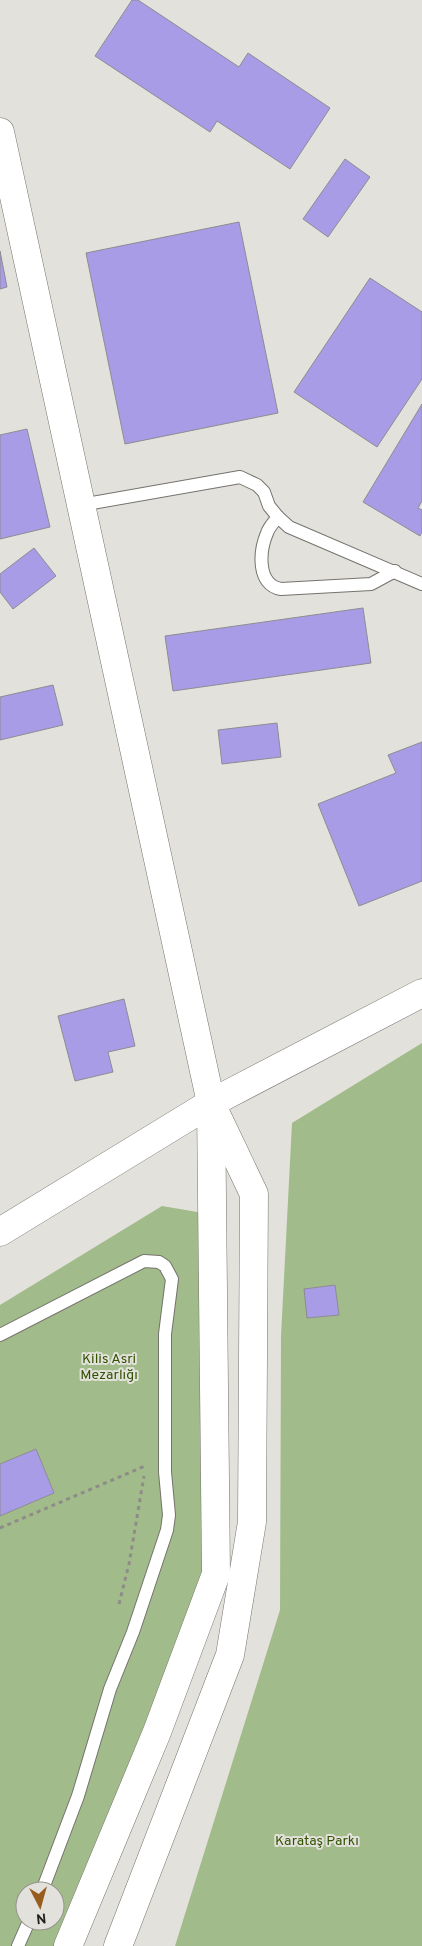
<svg xmlns="http://www.w3.org/2000/svg" width="422" height="1946" font-family="Overpass,sans-serif">
  <style>
    .green { fill: #a1bc8a; fill-rule: evenodd }
    .building { fill: #a99ce7; stroke: #8c8c92 }
    .lines { fill: none; stroke-linecap: round; stroke-linejoin: round }
    .service-casing { stroke: #75736e; stroke-width: 14 }
    .tertiary-casing { stroke: #75736e; stroke-width: 29 }
    .path { stroke: #8e8c88; stroke-width: 3; stroke-dasharray: 4 4; stroke-linecap: butt }
    .service { stroke: #fff; stroke-width: 12 }
    .tertiary { stroke: #fff; stroke-width: 28 }
    .labels { text-anchor: middle; dominant-baseline: central; stroke-width: 4; stroke-linejoin: round; paint-order: stroke }
    .park-label { font-size: 14px; fill: #315200; stroke: #e3e1db }
  </style>
  <rect width="100%" height="100%" fill="#e3e1db"/>
  <g class="green">
    <path d="M422 1043V1946H175L280 1610 281 1336 292 1123Z"/>
    <path d="M162 1206 221 1216 215 1580 73 1946H0V1305ZM25 1891H55V1921H25Z"/>
  </g>
  <g class="building">
    <path d="M132 0H138L239 67 248 53 330 108 290 169 217 121 210 132 95 56Z"/>
    <path d="M345 159 370 177 328 237 303 219Z"/>
    <path d="M239 222 278 413 125 444 86 253Z"/>
    <path d="M0 251 7 287 0 289Z"/>
    <path d="M370 278 422 312V379L377 447 294 392Z"/>
    <path d="M422 404V501L418 508 422 510V532L420 536 363 502Z"/>
    <path d="M27 429 50 527 0 539V435Z"/>
    <path d="M34 548 56 576 13 609 0 592V574Z"/>
    <path d="M363 608 371 663 173 691 165 636Z"/>
    <path d="M53 685 63 725 0 740V697Z"/>
    <path d="M277 723 281 757 222 764 218 730Z"/>
    <path d="M422 742V881L359 906 318 804 396 773 388 755Z"/>
    <path d="M124 999 135 1046 108 1052 113 1072 75 1081 58 1016Z"/>
    <path d="M335 1285 339 1315 307 1318 304 1289Z"/>
    <path d="M36 1449 54 1493 0 1516V1464Z"/>
  </g>
  <g class="lines">
    <defs>
      <g id="service">
        <path d="M81 505 240 477 257 485 264 492 269 506 278 517 289 527 422 584"/>
        <path d="M278 517C274 522 269 527 267 533 259 552 257 585 281 589L371 584 395 571"/>
        <path d="M0 1335 144 1261 159 1262 165 1266 172 1279 165 1334V1472L169 1515 167 1530 133 1632 110 1689 78 1796 42 1891"/>
        <path d="M18 1946 29 1921"/>
      </g>
      <g id="tertiary">
        <path d="M0 132 211 1103 216 1574 157 1732 68 1946"/>
        <path d="M0 1232 211 1103 422 993"/>
        <path d="M118 1946 230 1655 252 1522 254 1194 215 1112"/>
      </g>
    </defs>
    <use href="#service" class="service-casing"/>
    <use href="#tertiary" class="tertiary-casing"/>
    <g class="path">
      <path d="M0 1528 145 1466"/>
      <path d="M119 1604 129 1564 144 1476"/>
    </g>
    <use href="#service" class="service"/>
    <use href="#tertiary" class="tertiary"/>
  </g>
  <g class="labels">
    <g class="park-label">
      <text x="109" y="1359">Kilis Asri<tspan x="109" dy="16">Mezarlığı</tspan></text>
      <text x="317" y="1841">Karataş Parkı</text>
    </g>
  </g>
  <g transform="translate(40 1906) rotate(174)"><circle r="24" fill="#e3e1db" stroke="#969490"/>
  <path d="M0-4L9 19L0 12L-9 19Z" fill="#985d1c"/>
  <text y="-8" font-size="14" font-weight="bold" text-anchor="middle" fill="#22211f">N</text>
  </g>
</svg>
